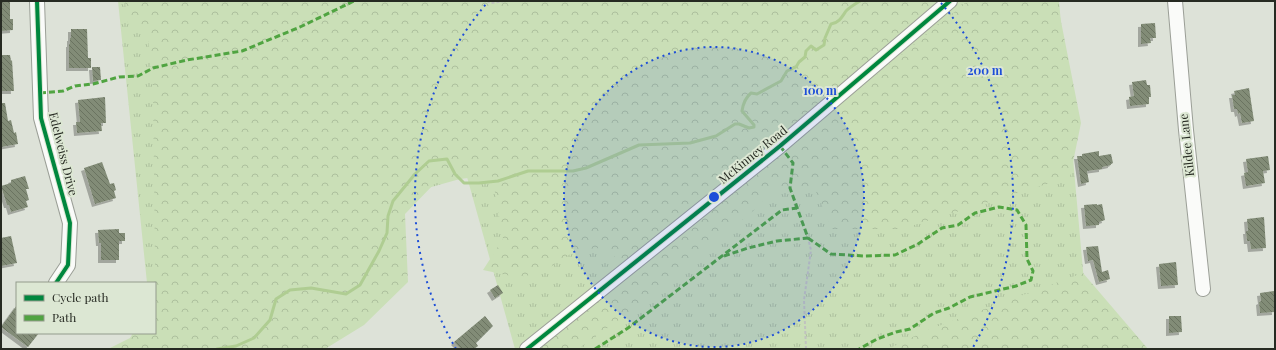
<svg xmlns="http://www.w3.org/2000/svg" width="1276" height="350" viewBox="0 0 1276 350" font-family="'Playfair Display',serif">
<defs>
<pattern id="grass-tufts" width="24" height="20" patternUnits="userSpaceOnUse"><rect width="24" height="20" fill="#cadfb7"/><path d="M3 7l-1-3M5 7V3M7 7l1-3M15 17l-1-3M17 17v-4M19 17l1-3" fill="none" stroke="#adc09d"/></pattern>
<pattern id="forest-crowns" width="20" height="18" patternUnits="userSpaceOnUse"><rect width="20" height="18" fill="#cadfb7"/><path d="M2 6a3 3 0 1 1 6 0M12 15a3 3 0 1 1 6 0" fill="none" stroke="#adc09d"/></pattern>
<pattern id="building-back-hatch" width="6" height="6" patternUnits="userSpaceOnUse"><rect width="6" height="6" fill="#828c77"/><path d="M-1 5l2 2M0 0l6 6M5-1l2 2" fill="none" stroke="#6a7361"/></pattern>
<filter id="shadow"><feDropShadow dx="-3" dy="3" stdDeviation="0" flood-color="#0004"/></filter>
</defs>
<rect width="100%" height="100%" fill="#dde2d8"/>
<!-- grass -->
<polygon fill="url(#grass-tufts)" points="118,1 1059,1 1090,349 515,349 467,177 403,195 155,333 155,283 147,283"/>
<!-- forest -->
<g fill="url(#forest-crowns)">
<polygon points="125,1 950,1 630,267 602,248 588,249 565,256 548,269 520,278 483,270 503,239 492,175 436,182 405,214 408,282 364,325 325,349 108,349 130,338 133,333 155,333 155,283 152,283 155,265 153,85 148,36 128,23"/>
<polygon points="968,1 1057,1 1081,123 1070,177 901,229 832,229 814,187 774,189 753,211 633,310 578,349 534,349 760,170"/>
<polygon points="1083,273 1148,349 888,349 925,331"/>
</g>
<g fill="none" stroke-linecap="round" stroke-linejoin="round">
<!-- stream -->
<path stroke="#afcd92" stroke-width="3" d="M217 349 236 346 254 338 270 320 276 299 290 290 311 288 346 294 360 285 379 251 387 233 388 216 393 201 415 174 429 161 447 159 455 174 464 183H479L498 181 528 171H573L586 168 639 145 690 143 716 136 735 124H739L749 128 754 127V125L742 111C743 104 745 98 751 93L757 94 781 81 787 71 796 67 799 62 805 57 806 51 811 46 816 50 824 45 825 38 831 24C839 23 842 17 846 11 850 7 855 4 860 1"/>
</g>
<!-- building -->
<g fill="url(#building-back-hatch)" filter="url(#shadow)">
<polygon points="1,1 10,1 10,19 13,19 13,30 1,31"/>
<polygon points="1155,23 1156,38 1150,38 1151,43 1141,44 1141,24"/>
<polygon points="71,29 87,29 88,58 91,58 91,68 69,68 69,44 70,44 70,38 71,38"/>
<polygon points="1,55 10,55 11,61 12,60 14,91 1,91"/>
<polygon points="92,67 100,67 101,80 93,81"/>
<polygon points="1146,80 1147,85 1150,85 1151,97 1149,97 1149,104 1130,106 1129,97 1134,96 1132,82"/>
<polygon points="1249,88 1254,121 1242,123 1240,113 1238,114 1237,109 1234,109 1232,95 1235,95 1234,91"/>
<polygon points="105,97 106,123 101,123 102,131 77,133 76,122 80,122 78,100"/>
<polygon points="1,103 5,103 8,121 11,120 14,133 16,132 18,144 1,147"/>
<polygon points="1099,151 1099,156 1111,154 1113,163 1111,164 1111,165 1102,167 1102,169 1087,171 1089,182 1081,184 1077,156 1082,156 1082,154"/>
<polygon points="1268,156 1270,170 1263,171 1265,183 1246,186 1244,173 1248,172 1246,159"/>
<polygon points="102,162 110,184 114,183 116,190 114,191 116,198 95,204 84,168"/>
<polygon points="25,176 29,189 26,189 29,200 26,201 28,207 11,212 9,205 7,205 1,186 11,183 11,180"/>
<polygon points="1097,204 1097,205 1102,204 1105,220 1099,222 1099,225 1086,226 1084,205"/>
<polygon points="1264,217 1266,248 1251,249 1250,241 1247,241 1246,231 1248,231 1247,219"/>
<polygon points="119,229 119,233 125,233 125,241 119,241 119,260 101,260 101,243 99,243 98,230"/>
<polygon points="11,236 17,263 1,266 1,238"/>
<polygon points="1098,246 1102,272 1108,270 1110,279 1099,282 1093,260 1088,261 1086,247"/>
<polygon points="1176,262 1178,285 1161,286 1159,264"/>
<polygon points="498,285 503,293 495,298 490,290"/>
<polygon points="1274,291 1275,312 1260,313 1259,302 1261,301 1260,293"/>
<polygon points="17,305 17,333 39,333 28,347 1,327"/>
<polygon points="485,316 493,326 476,343 478,346 474,349 461,349 454,342"/>
<polygon points="1169,316 1181,316 1182,332 1169,333"/>
</g>
<g fill="none" stroke-linecap="round" stroke-linejoin="round">
<defs>
<g id="minor">
<polyline points="37,1 41,118 70,223 68,265 56,283"/>
<polyline points="1175,1 1186,130 1203,289"/>
<polyline points="527,349 780,146 950,1"/>
</g>
</defs>
<!-- minor casing -->
<use href="#minor" stroke="#9b9f97" stroke-width="16"/>
<!-- path -->
<g stroke="#c0c2bf" stroke-width="2" stroke-dasharray="3 2" stroke-linecap="butt">
<polyline points="487,1 491,3 505,1"/>
<polyline points="806,349 804,300 811,250 808,238"/>
</g>
<!-- minor -->
<use href="#minor" stroke="#fafbf9" stroke-width="14"/>
<!-- quiet -->
<g stroke="#50a441" stroke-width="3" stroke-dasharray="6 3" stroke-linecap="butt">
<polyline points="40,93 63,91 75,86 93,84 119,77 138,76 153,68 187,60 242,51 300,27 354,1"/>
<polyline points="780,146 793,163 790,188 808,238"/>
<polyline points="808,238 831,254 864,256 895,255 918,244 942,228 958,225 975,213 999,207 1017,210 1026,225 1027,259 1033,271 1031,280 1016,286 970,297 949,308 934,313 910,329 896,332 877,339 859,349"/>
<polyline points="724,256 748,248 777,241 808,238"/>
<polyline points="595,349 628,328 782,210 797,208"/>
</g>
<defs>
<g id="cycleway">
<polyline points="37,1 41,118 70,223 68,265 56,283"/>
<polyline points="527,349 780,146 950,1"/>
</g>
</defs>
<!-- cycleway casing -->
<use href="#cycleway" stroke="#dce7d3" stroke-width="6"/>
<!-- cycleway -->
<use href="#cycleway" stroke="#00873e" stroke-width="4"/>
</g>
<!-- distance rings -->
<circle cx="714" cy="197" r="150" fill="#1d4ed8" fill-opacity=".12"/>
<g fill="none" stroke="#1d4ed8" stroke-width="2" stroke-dasharray="2 4">
<circle cx="714" cy="197" r="150"/>
<path d="M456 349A299 299 0 0 1 487 3M941 3A299 299 0 0 1 972 349"/>
</g>
<g text-anchor="middle" stroke-width="4" stroke-linejoin="round" paint-order="stroke">
<!-- street labels -->
<g font-size="12" fill="#262a22" stroke="#dce7d3">
<text transform="translate(1187 145) rotate(-96)" y="4">Kildee Lane</text>
<text transform="translate(63 154) rotate(76)" y="4">Edelweiss Drive</text>
<text transform="translate(753 155) rotate(-39)" y="4">McKinney Road</text>
</g>
</g>
<circle cx="714" cy="197" r="6" fill="#1d4ed8" stroke="#dce7d3" stroke-width="2"/>
<g font-size="12" text-anchor="middle" font-weight="bold" fill="#1d4ed8" stroke="#dce7d3" stroke-width="4" stroke-linejoin="round" paint-order="stroke">
<text x="985" y="75">200 m</text>
<text x="820" y="95">100 m</text>
</g>
<!-- border -->
<rect width="1276" height="350" fill="none" stroke="#262a22" stroke-width="4"/>
<!-- legend -->
<rect x="16" y="282" width="140" height="52" fill="#dce7d3" stroke="#939b8c"/>
<rect x="24" y="295" width="20" height="6" fill="#00873e" stroke="#939b8c"/>
<text x="52" y="302" font-size="12" fill="#262a22">Cycle path</text>
<rect x="24" y="315" width="20" height="6" fill="#50a441" stroke="#939b8c"/>
<text x="52" y="322" font-size="12" fill="#262a22">Path</text>
</svg>
